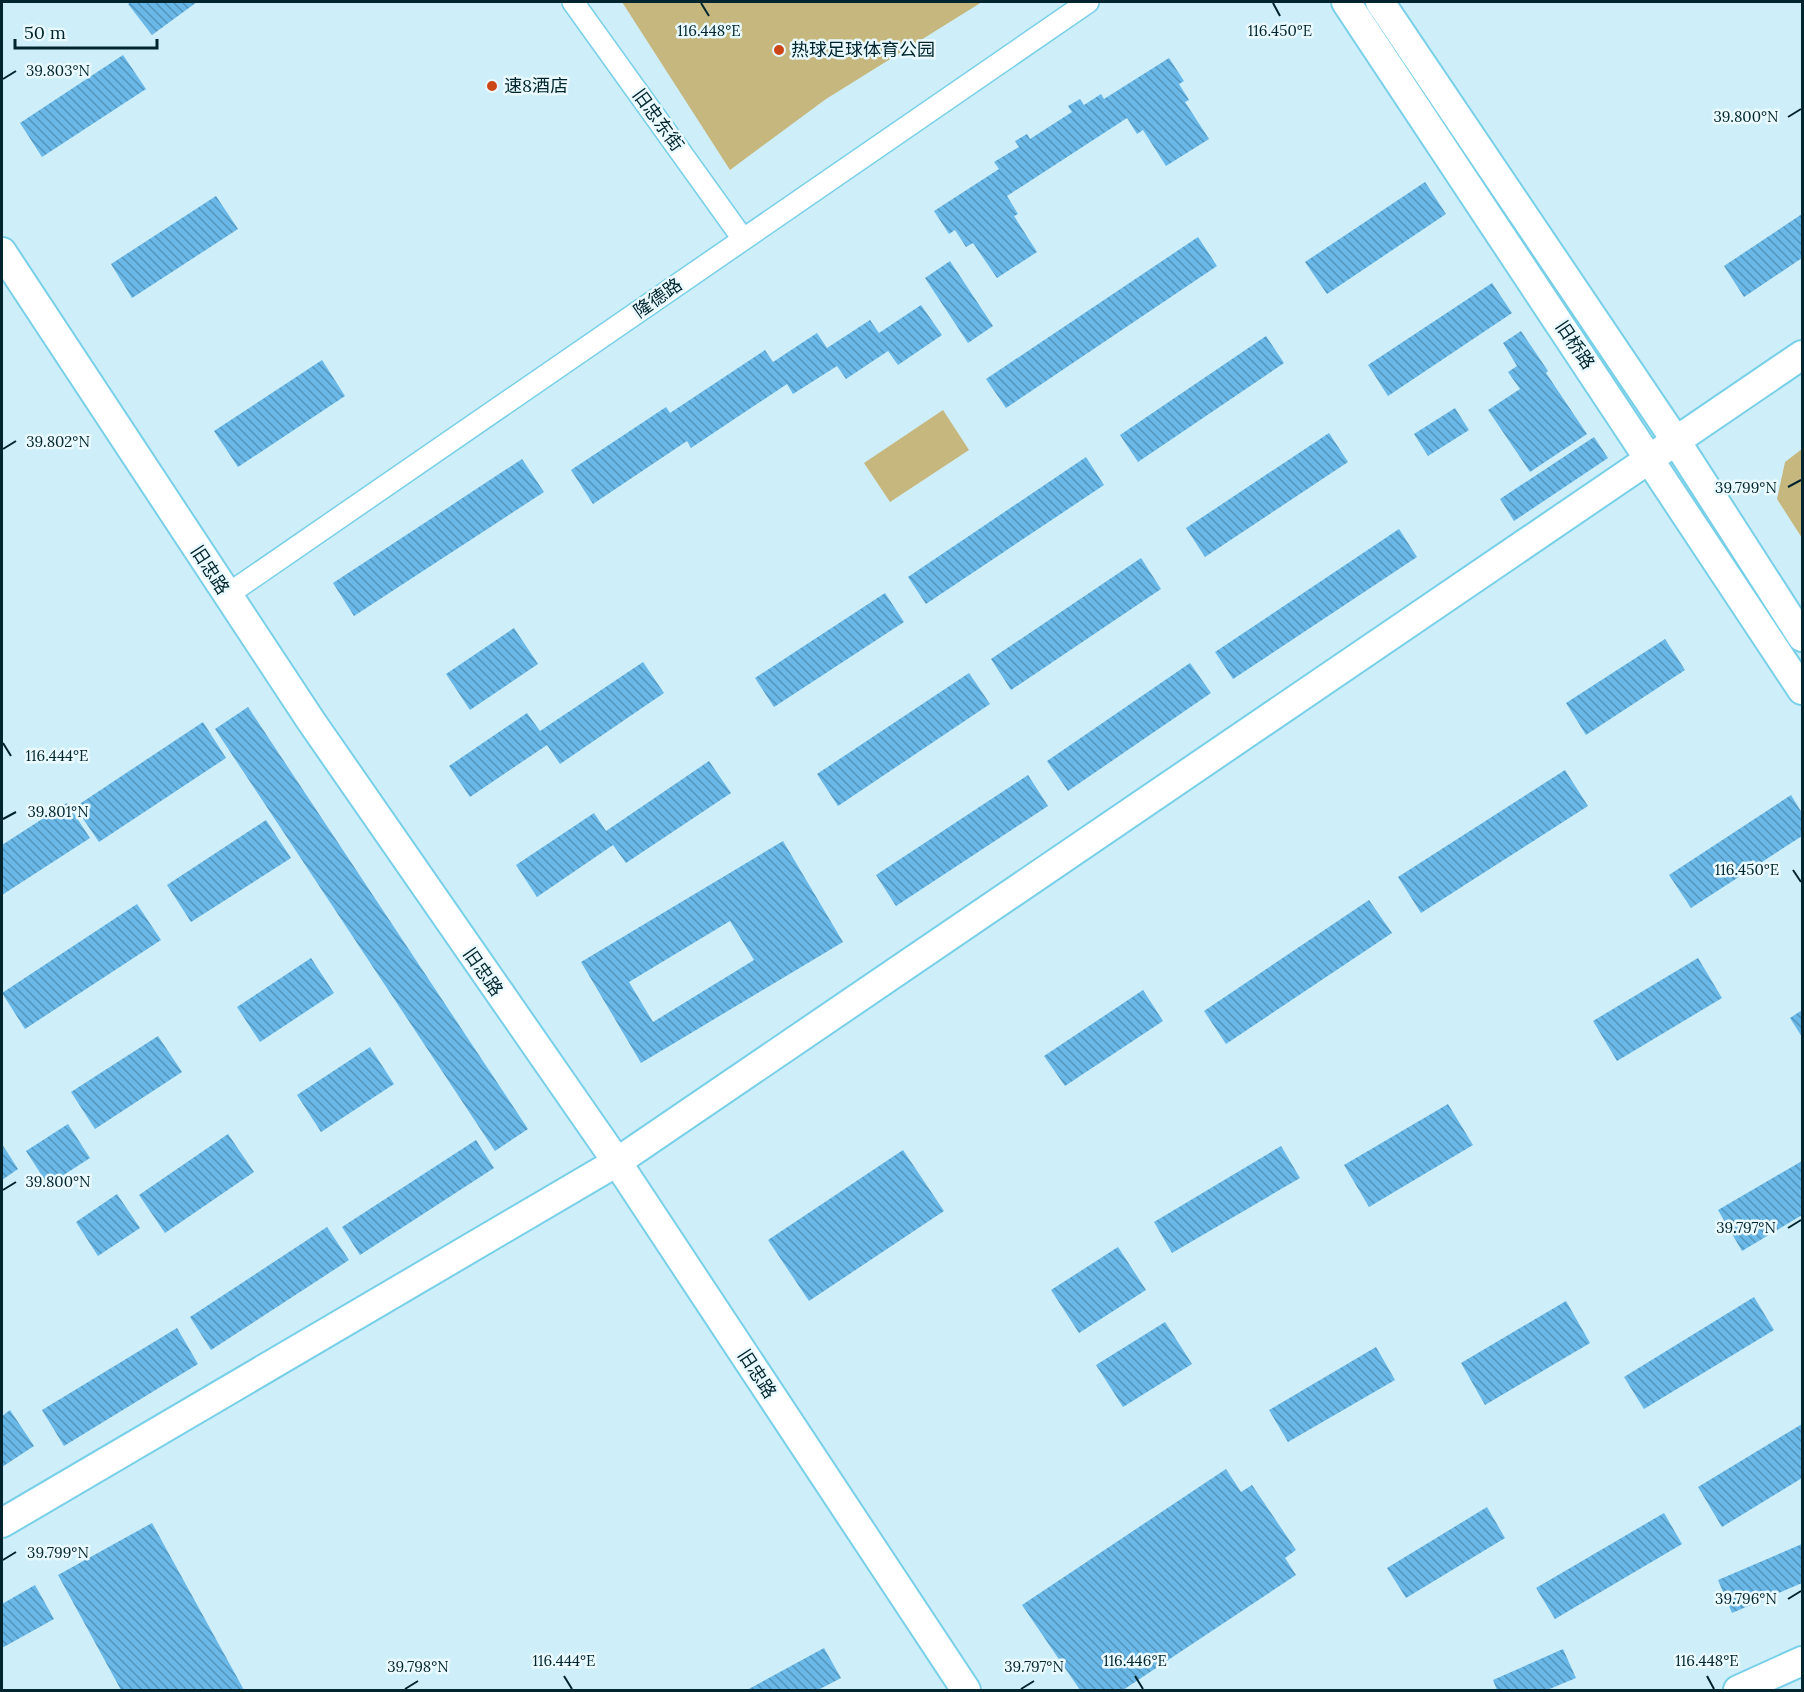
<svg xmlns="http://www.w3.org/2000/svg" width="1804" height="1692" viewBox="0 0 1804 1692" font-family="Lora,'Noto Sans SC',serif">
<defs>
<pattern id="building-back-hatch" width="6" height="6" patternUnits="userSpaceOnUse" patternTransform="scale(1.5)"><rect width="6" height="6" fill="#69b8e8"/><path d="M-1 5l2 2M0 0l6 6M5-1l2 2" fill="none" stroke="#5495bc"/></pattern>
</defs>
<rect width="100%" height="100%" fill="#ceeff9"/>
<!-- park -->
<g fill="#c5b77d">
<polygon points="622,2 982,2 826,99 730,170"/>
<polygon points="943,410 969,450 890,502 864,463"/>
<polygon points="1802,449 1802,538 1777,499 1785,462"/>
</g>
<!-- building -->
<g fill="url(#building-back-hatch)" fill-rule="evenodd">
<polygon points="132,2 197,2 152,35 128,4"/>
<polygon points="123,55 146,89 42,157 20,123"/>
<polygon points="1169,58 1184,81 1179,84 1189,100 1185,102 1209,139 1166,166 1143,130 1137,134 1127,118 1007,196 1018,214 1014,216 1037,252 997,278 973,243 966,247 955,230 949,234 934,211 999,169 994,162 1019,147 1015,141 1027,134 1030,139 1072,112 1068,106 1080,99 1084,105 1101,94 1104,99"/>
<polygon points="1425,182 1446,214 1327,294 1305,262"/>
<polygon points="216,196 238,229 132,298 111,264"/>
<polygon points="1802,214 1802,258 1744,297 1724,266"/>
<polygon points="1198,237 1217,266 1006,408 986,379"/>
<polygon points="950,261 993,326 968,343 925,278"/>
<polygon points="1492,283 1512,313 1388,396 1368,365"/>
<polygon points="921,305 942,335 898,365 888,351 846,379 837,366 793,394 787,384 691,448 687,441 593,504 571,470 666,407 670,413 765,350 773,362 817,333 827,348 870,320 879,333"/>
<polygon points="1521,331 1548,371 1546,373 1587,434 1530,472 1488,410 1520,389 1508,372 1517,366 1503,343"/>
<polygon points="1266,336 1284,363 1138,462 1120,435"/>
<polygon points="322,360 345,396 238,467 214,431"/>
<polygon points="1455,408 1469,430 1428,456 1414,434"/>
<polygon points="1329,433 1348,462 1205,557 1186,528"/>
<polygon points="1594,437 1608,458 1514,521 1500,499"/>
<polygon points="1086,457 1104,485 926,604 908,577"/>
<polygon points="522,459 544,492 354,616 333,583"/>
<polygon points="1399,529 1417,557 1233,679 1215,652"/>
<polygon points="1141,558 1161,589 1011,690 991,659"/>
<polygon points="885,593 904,622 774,707 755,678"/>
<polygon points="514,628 538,664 470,710 446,674"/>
<polygon points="1665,639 1685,670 1586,735 1566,703"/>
<polygon points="643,662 664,693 560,764 547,745 470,797 449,766 527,713 540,731"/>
<polygon points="1190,663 1211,693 1068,791 1047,761"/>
<polygon points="969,673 990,704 838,806 817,774"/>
<polygon points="248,707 528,1129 495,1151 215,729"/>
<polygon points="203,722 226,758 99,842 75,807"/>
<polygon points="709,761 731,793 626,863 613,845 537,897 516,865 594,813 606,831"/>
<polygon points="1565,770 1588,806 1421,913 1398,877"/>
<polygon points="1028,775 1048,806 896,906 876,875"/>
<polygon points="1791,795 1802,813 1802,836 1691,908 1669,875"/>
<polygon points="67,803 90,838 2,895 2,845"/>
<polygon points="266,820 291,858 191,922 167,885"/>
<path d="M783 841 843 942 641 1063 581 962ZM730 921 754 960 653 1022 629 982Z"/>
<polygon points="1369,900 1392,933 1226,1044 1204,1011"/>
<polygon points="137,904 161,940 25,1029 2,993"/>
<polygon points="311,958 334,993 260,1042 237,1007"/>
<polygon points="1698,958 1722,998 1617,1061 1593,1021"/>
<polygon points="1143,990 1163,1021 1065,1086 1044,1056"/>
<polygon points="1802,1010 1802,1037 1790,1018"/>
<polygon points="158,1036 182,1072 95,1129 71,1092"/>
<polygon points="370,1047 394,1084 321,1132 297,1095"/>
<polygon points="1448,1104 1473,1145 1369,1207 1344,1165"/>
<polygon points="68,1124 90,1158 48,1185 26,1151"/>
<polygon points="228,1134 254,1172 165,1233 139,1195"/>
<polygon points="476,1140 494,1168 360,1255 342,1227"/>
<polygon points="2,1144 18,1169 2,1180"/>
<polygon points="1281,1146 1300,1178 1172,1253 1154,1222"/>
<polygon points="903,1150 944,1211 809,1301 768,1240"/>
<polygon points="1802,1161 1802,1215 1742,1251 1718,1210"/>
<polygon points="117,1194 140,1228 98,1256 76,1222"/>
<polygon points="327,1227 349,1260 211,1350 190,1317"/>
<polygon points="1118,1247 1146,1290 1079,1333 1051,1290"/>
<polygon points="1754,1297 1774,1330 1644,1409 1624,1377"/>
<polygon points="1566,1301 1590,1343 1485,1405 1461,1363"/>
<polygon points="1165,1322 1192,1364 1123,1407 1096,1365"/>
<polygon points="177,1328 198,1364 64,1446 42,1410"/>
<polygon points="1376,1347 1395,1380 1288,1442 1269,1410"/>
<polygon points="10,1410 34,1446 2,1467 2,1416"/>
<polygon points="1802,1424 1802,1478 1722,1527 1698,1487"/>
<polygon points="1226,1469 1241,1492 1252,1485 1296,1550 1285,1558 1296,1575 1123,1690 1080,1690 1022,1605"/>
<polygon points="1487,1507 1505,1538 1406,1598 1387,1568"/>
<polygon points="1664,1513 1682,1544 1555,1619 1536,1588"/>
<polygon points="152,1523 244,1690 121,1690 58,1575"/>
<polygon points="1802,1544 1802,1583 1732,1613 1718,1580"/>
<polygon points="35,1585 54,1619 2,1648 2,1604"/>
<polygon points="824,1648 841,1678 818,1690 747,1690"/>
<polygon points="1563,1649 1576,1678 1547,1690 1497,1690 1493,1680"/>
</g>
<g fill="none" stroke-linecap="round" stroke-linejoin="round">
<defs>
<g id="street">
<polyline points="573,2 743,239"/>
<polyline points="227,595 1088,2"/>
</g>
<g id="secondary">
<polyline points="1346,2 1802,690"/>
<polyline points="1380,2 1676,441 1802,637"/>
<polyline points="2,252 311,721 617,1162 966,1690"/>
<polyline points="2,1523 617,1162 1802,355"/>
<polyline points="1738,1690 1802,1661"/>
</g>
</defs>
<!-- street casing -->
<use href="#street" stroke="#78d0e8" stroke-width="24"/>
<!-- secondary casing -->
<use href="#secondary" stroke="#78d0e8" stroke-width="32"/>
<!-- street -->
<use href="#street" stroke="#fff" stroke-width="21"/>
<!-- secondary -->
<use href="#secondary" stroke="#fff" stroke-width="28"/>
</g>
<!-- ticks -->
<path fill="none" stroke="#00252e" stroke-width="2" d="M701 3 709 16M1273 3 1280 16M3 79 16 71M1788 117 1801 109M3 449 16 441M1788 487 1801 480M3 743 11 756M3 819 16 812M1793 870 1801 882M3 1190 16 1182M1788 1228 1801 1220M3 1560 16 1552M1788 1599 1801 1591M564 1676 572 1689M1135 1676 1143 1689M1707 1676 1714 1689M405 1689 418 1681M1021 1689 1034 1681"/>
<!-- markers -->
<g fill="#cd4618" stroke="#e9f9fe" stroke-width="2">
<circle cx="779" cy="50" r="6"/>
<circle cx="492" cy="86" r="6"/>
</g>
<g text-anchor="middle" stroke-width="5" stroke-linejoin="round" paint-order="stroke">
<!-- poi labels -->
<g font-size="18" fill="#00252e" stroke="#e9f9fe" text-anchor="start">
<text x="791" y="56">热球足球体育公园</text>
<text x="504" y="92">速8酒店</text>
</g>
<!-- street labels -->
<g font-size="18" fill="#00252e" stroke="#e9f9fe">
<text transform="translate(658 120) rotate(54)" y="6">旧忠东街</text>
<text transform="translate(658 298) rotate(-35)" y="6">隆德路</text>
<text transform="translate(1575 345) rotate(56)" y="6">旧桥路</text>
<text transform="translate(210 570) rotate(57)" y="6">旧忠路</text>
<text transform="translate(483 972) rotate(55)" y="6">旧忠路</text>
<text transform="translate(757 1374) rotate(57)" y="6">旧忠路</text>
</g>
</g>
<g font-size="15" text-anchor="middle" fill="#00252e" stroke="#e9f9fe" stroke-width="5" stroke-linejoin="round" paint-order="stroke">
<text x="709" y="36">116.448°E</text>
<text x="1280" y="36">116.450°E</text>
<text x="58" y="76">39.803°N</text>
<text x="1746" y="122">39.800°N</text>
<text x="58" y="447">39.802°N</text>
<text x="1746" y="493">39.799°N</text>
<text x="57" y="761">116.444°E</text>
<text x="58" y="817">39.801°N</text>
<text x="1747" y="875">116.450°E</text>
<text x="58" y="1187">39.800°N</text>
<text x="1746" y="1233">39.797°N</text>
<text x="58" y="1558">39.799°N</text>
<text x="1746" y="1604">39.796°N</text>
<text x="564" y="1666">116.444°E</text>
<text x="1135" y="1666">116.446°E</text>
<text x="1707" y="1666">116.448°E</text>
<text x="418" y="1672">39.798°N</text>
<text x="1034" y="1672">39.797°N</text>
</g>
<!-- border -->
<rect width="1804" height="1692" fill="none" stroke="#00252e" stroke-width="6"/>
<!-- scale -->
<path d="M15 39v9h142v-9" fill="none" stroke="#00252e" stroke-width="3"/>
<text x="24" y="39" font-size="18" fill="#00252e" stroke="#e9f9fe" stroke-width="4.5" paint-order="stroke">50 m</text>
</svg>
